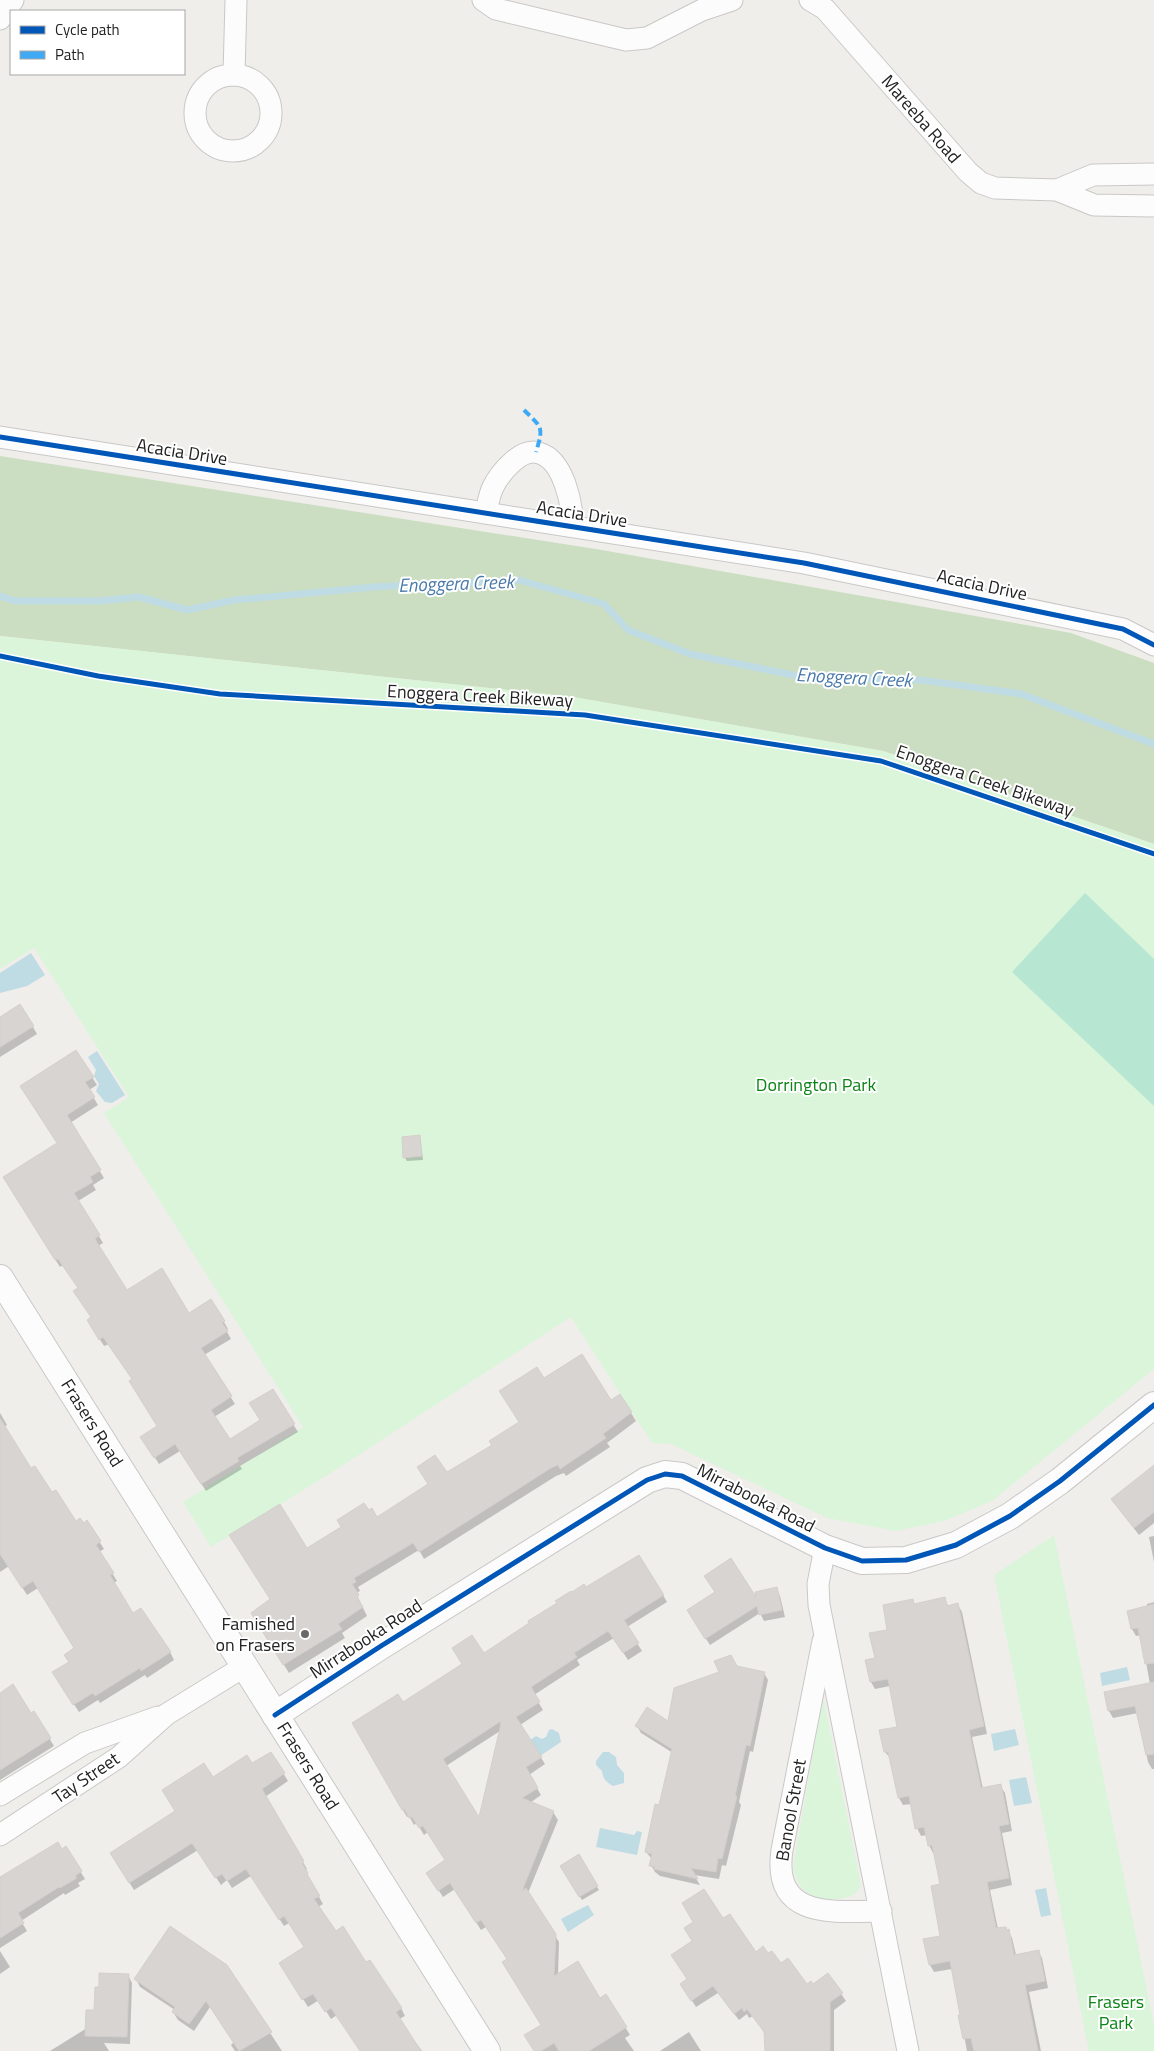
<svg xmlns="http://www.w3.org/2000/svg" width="1154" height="2051" viewBox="0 0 1154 2051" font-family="'Titillium Web',sans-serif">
<rect width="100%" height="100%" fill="#f0eeeb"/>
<!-- forest -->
<polygon fill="#cbdec1" points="0,456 602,550 1071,633 1154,663 1154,844 883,751 573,697 0,636"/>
<!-- park -->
<g fill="#daf5da">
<polygon points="0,636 573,697 883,751 1154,844 1154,1369 992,1501 944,1521 896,1531 827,1518 671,1444 652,1443 571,1317 337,1469 211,1547 183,1502 303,1427 104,1113 129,1097 34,948 0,969"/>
<polygon points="1054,1535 1154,2025 1154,2051 1089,2051 994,1575"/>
<path d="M823 1697 861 1885C856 1904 817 1902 805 1891 798 1885 795 1876 793 1867Z"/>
</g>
<!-- pitch -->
<polygon fill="#b7e6d2" points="1085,893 1154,959 1154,1106 1012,972"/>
<!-- water -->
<g fill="#bfdbe3">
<polygon points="31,953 45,975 27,986 0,993 0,973"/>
<polygon points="97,1051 125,1095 112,1103 105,1102 96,1091 99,1084 94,1076 96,1070 88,1057"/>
<polygon points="1127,1667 1130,1680 1102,1686 1100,1673"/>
<polygon points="552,1729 559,1733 561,1742 540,1756 530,1740 536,1736 542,1739 546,1737 549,1730"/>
<polygon points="1015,1729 1019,1745 994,1751 991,1734"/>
<path d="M603 1752H609L616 1757 617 1765 624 1773V1783L613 1786C606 1782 603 1779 602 1771L596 1765V1761Z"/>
<polygon points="1026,1777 1032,1803 1014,1806 1009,1780"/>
<polygon points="600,1828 634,1835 637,1831 642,1832 637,1855 596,1847"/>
<polygon points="1046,1888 1051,1915 1041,1917 1035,1890"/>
<polygon points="588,1905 594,1915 568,1932 561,1919"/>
</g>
<!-- shadow -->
<g fill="#0003" fill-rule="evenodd">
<polygon points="0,1018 33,1027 37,1034 0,1057"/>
<polygon points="76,1052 97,1085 89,1090 98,1105 70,1123 104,1178 93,1185 96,1190 78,1201 103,1243 98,1246 127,1291 189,1315 211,1300 228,1329 226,1330 231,1339 204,1355 235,1404 214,1417 230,1441 261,1421 272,1391 298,1432 240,1466 242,1469 206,1491 180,1451 159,1464 142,1437 158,1427 134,1380 109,1344 104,1346 88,1320 92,1318 79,1288 63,1265 60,1267 9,1185 59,1144"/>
<polygon points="420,1137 423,1160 407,1161 405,1158"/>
<polygon points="544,1380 610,1402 620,1395 636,1421 607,1443 610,1447 566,1476 564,1473 556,1476 424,1559 419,1550 358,1587 360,1591 356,1593 367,1616 342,1633 345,1638 289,1673 252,1613 271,1600 307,1549 376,1518 493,1445 520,1423"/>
<polygon points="0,1413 7,1425 4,1427 30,1470 75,1523 83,1524 87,1522 104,1549 99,1552 117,1581 113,1583 132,1614 170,1652 174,1660 147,1678 145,1675 100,1703 98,1700 79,1712 58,1680 70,1662 76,1648 38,1588 27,1595 9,1566 0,1572"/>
<polygon points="1154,1474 1154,1523 1139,1535 1112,1500"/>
<polygon points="1154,1536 1154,1562 1149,1537"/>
<path d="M586 1588 663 1595 667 1602 627 1627 642 1651 628 1660 614 1638 577 1660 580 1665 534 1695 543 1710 520 1725 545 1764 529 1775 541 1795 530 1803 553 1812 558 1820 528 1893 559 1942 558 1975 600 2000 606 1996 630 2035 625 2038 634 2051H535L542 2025 508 1960 486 1927 481 1930 455 1889 443 1897 432 1880 447 1861 428 1832 424 1835 417 1823 414 1825 409 1816 407 1817 363 1742 402 1704 483 1655ZM500 1731 480 1820 446 1766Z"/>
<polygon points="776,1589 780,1596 785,1617 764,1621 760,1613 710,1645 692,1617 716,1593 758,1602"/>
<polygon points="944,1599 949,1607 958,1605 962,1612 987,1734 972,1737 983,1789 1000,1786 1005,1793 1012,1831 1002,1833 1012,1885 990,1890 998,1929 1008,1931 1012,1938 1016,1955 1038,1951 1042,1958 1048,1988 1029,1992 1041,2051 967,2051 952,1969 934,1972 930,1965 941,1937 942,1885 935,1853 933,1853 929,1845 927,1835 921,1836 917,1828 912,1804 903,1805 899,1798 891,1759 885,1752 881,1731 898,1728 890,1686 875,1689 871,1682 867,1661 876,1659 889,1631 912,1601 915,1605"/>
<polygon points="1154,1602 1154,1769 1152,1769 1148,1762 1138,1713 1113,1718 1109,1711 1150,1684 1141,1635 1136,1636 1132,1629 1147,1606 1147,1604"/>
<polygon points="736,1668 764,1673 768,1680 753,1752 750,1751 739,1802 741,1805 726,1866 722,1865 719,1879 694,1875 700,1885 660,1876 655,1872 651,1865 652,1859 646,1852 660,1807 673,1753 641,1733 637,1726 669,1723"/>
<polygon points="0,1694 31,1715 34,1713 54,1746 0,1780"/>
<polygon points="271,1754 288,1781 265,1797 307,1869 305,1870 310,1881 323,1904 318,1907 336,1932 366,1964 401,2008 405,2016 399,2019 416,2045 417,2044 422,2051 361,2051 337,2015 331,2019 319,2000 308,2007 281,1963 305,1948 289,1923 284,1926 251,1876 232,1888 227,1880 221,1885 198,1850 134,1890 111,1853 176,1812 212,1779 251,1765"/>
<polygon points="66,1848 85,1879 78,1883 80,1886 65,1895 64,1893 21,1921 27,1931 0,1948 0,1879"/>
<polygon points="578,1856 599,1890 582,1900 561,1867"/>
<polygon points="723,1920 755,1954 780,1965 807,1985 812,1986 828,1975 846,2001 834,2010 834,2051 766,2051 766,2033 753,2016 749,2018 747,2014 739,2020 718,1993 696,2007 686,1991 688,1980"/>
<polygon points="0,1951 10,1967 0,1974"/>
<polygon points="226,1966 282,2051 235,2051 231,2045 234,2042 210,2007 194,2031 178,2020 173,2012 175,2010 140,1987 136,1979"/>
<polygon points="128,1975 132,1983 130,2044 104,2043 109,2051 50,2051 87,2028 96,2012"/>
<polygon points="689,2032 701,2051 660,2051"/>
</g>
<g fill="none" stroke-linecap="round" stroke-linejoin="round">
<!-- stream -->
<polyline stroke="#bfdbe3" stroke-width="7" points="0,596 15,601 99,601 139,597 187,610 234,600 374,587 519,580 604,604 628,630 690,654 807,678 921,680 1021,694 1154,744"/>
</g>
<!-- building -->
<g fill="#d7d4d2" stroke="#d3d0cc" fill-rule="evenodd">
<polygon points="20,1004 34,1026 0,1047 0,1017"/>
<polygon points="76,1050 94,1077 85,1082 95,1097 67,1115 101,1170 90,1177 93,1182 74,1193 100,1235 95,1239 127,1290 162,1268 189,1313 211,1299 225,1321 222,1323 228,1331 201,1348 232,1396 211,1410 230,1439 260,1420 249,1403 273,1389 295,1424 237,1458 239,1461 201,1484 175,1444 154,1458 140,1437 157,1426 129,1381 132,1379 103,1337 99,1340 87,1320 91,1317 73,1291 78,1288 58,1259 55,1260 3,1177 57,1143 20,1086"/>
<polygon points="420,1135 422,1156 403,1158 402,1137"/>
<polygon points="582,1354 611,1400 620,1394 632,1412 603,1434 606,1438 560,1469 558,1465 551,1468 419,1552 413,1543 354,1578 356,1582 352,1584 359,1595 357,1597 363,1607 338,1624 342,1629 283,1665 251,1613 270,1599 229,1535 280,1504 307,1548 341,1527 337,1520 364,1503 369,1510 372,1508 377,1517 428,1484 417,1467 435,1455 447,1472 492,1445 489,1441 519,1422 499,1391 537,1367 544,1378"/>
<polygon points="0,1418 31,1468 35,1466 52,1492 56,1490 76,1521 80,1518 84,1523 87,1520 101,1541 96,1545 114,1573 110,1575 133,1613 141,1608 171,1652 141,1671 140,1668 95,1696 93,1693 73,1705 52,1672 69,1662 64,1655 74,1648 33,1581 22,1588 0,1554"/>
<polygon points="1154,1465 1154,1512 1134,1528 1111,1499"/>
<path d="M639 1555 664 1595 624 1620 639 1643 623 1653 608 1631 574 1653 577 1657 531 1687 540 1702 516 1717 542 1757 526 1767 538 1788 522 1798 554 1811 522 1891 526 1888 556 1934 554 1976 578 1961 600 1998 606 1994 627 2027 589 2051H559L554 2043 541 2051H534L524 2035 541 2025 502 1962 507 1959 481 1920 476 1923 450 1883 438 1891 426 1873 445 1860 423 1826 419 1828 412 1817 409 1818 404 1809 402 1810 352 1723 398 1694 403 1702 462 1664 452 1648 472 1635 484 1653 529 1623 528 1621 557 1603 555 1601 571 1591 572 1592 584 1584 586 1587ZM501 1721 500 1728 479 1817 443 1759Z"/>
<polygon points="731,1558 756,1597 755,1592 777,1587 782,1610 759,1615 757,1606 705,1639 687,1610 715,1592 704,1576"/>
<polygon points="945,1597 947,1606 958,1603 984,1726 969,1730 981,1788 1001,1784 1009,1824 999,1826 1009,1878 987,1882 996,1928 1006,1927 1007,1930 1009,1929 1014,1955 1039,1950 1045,1981 1025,1985 1038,2051 974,2051 971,2038 963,2039 958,2015 960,2015 950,1961 929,1965 923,1939 940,1936 931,1886 940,1884 932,1845 928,1846 924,1827 915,1829 909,1796 898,1798 888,1752 884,1752 879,1730 897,1727 888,1679 870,1682 865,1660 875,1658 869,1633 887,1630 883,1605 913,1599 914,1604"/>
<polygon points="1154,1604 1154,1663 1145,1664 1138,1628 1131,1629 1127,1611"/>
<polygon points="731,1655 737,1666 765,1672 750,1746 746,1745 735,1796 737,1796 722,1859 718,1858 716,1872 691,1868 698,1879 654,1869 655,1867 649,1866 652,1854 645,1852 655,1804 659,1805 672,1749 635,1726 647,1707 668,1721 674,1688 719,1672 714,1661"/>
<polygon points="1154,1682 1154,1754 1146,1755 1135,1706 1108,1711 1104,1692"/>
<polygon points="13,1684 31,1713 34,1711 51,1738 0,1770 0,1693"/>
<polygon points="271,1752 285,1773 262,1789 304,1861 302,1863 308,1873 307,1874 320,1896 314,1899 336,1931 343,1926 366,1962 370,1960 402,2008 396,2012 421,2051 360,2051 331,2008 325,2012 313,1994 302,2000 279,1963 304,1947 284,1916 279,1920 246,1869 227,1881 222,1874 215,1878 192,1843 129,1883 110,1853 175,1811 162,1790 204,1763 213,1777 247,1755 252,1763"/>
<polygon points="58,1842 62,1849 66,1846 82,1871 75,1876 77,1878 60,1888 59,1887 18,1913 24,1923 0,1938 0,1877"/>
<polygon points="579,1854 598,1886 579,1897 560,1866"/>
<polygon points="704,1889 723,1918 730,1914 756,1952 763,1946 768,1953 772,1951 781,1963 788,1958 807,1984 811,1981 813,1984 828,1973 843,1993 830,2002 830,2051 765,2051 764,2032 747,2009 744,2012 742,2008 734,2014 713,1986 691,2001 680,1984 687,1979 671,1955 692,1941 684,1928 693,1922 682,1903"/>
<polygon points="170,1926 227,1965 272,2032 239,2051 206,2001 189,2024 172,2012 175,2007 134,1979"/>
<polygon points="99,1973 129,1974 127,2037 85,2036 86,2010 94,2010 95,1987 99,1987"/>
</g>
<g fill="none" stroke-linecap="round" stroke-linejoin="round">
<defs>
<g id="minor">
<polyline points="483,0 496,9 626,40 647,38 702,10 732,0"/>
<polyline points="810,0 825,9 968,172 981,183 995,188 1057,190 1094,205 1154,206"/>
<polyline points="0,19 13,0"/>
<circle cx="233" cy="113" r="38"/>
<polyline points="234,75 236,0"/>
<polyline points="1057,190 1093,175 1154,174"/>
<polyline points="0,437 804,563 1123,629 1154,645"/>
<path d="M486 513C488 504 489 495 493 487 500 473 521 447 539 453 564 460 572 504 573 526"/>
<polyline points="825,1548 818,1584 819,1605 908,2051"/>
<path d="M823 1641 782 1850C772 1919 832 1912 881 1911"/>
<polyline points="0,1795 85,1743 158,1717"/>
<polyline points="0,1835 119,1757 167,1714 245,1666"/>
</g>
<g id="tertiary">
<polyline points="0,1278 487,2051"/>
<polyline points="275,1715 381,1646 647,1480 665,1474 682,1476 825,1548 862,1561 906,1560 956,1545 1010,1516 1060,1481 1154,1405"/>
</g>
</defs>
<!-- minor casing -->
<use href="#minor" stroke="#c9c8c7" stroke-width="23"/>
<!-- tertiary casing -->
<use href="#tertiary" stroke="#c9c8c7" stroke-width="28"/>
<!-- minor -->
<use href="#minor" stroke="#fdfcfc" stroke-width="21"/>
<!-- tertiary -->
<use href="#tertiary" stroke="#fdfcfc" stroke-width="26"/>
<!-- quiet -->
<path stroke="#3fa9f5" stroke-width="4" stroke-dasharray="8 4" stroke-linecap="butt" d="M524 410C542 428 544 426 536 452"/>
<defs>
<g id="cycleway">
<polyline points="0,437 804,563 1123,629 1154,645"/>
<polyline points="0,656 98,676 220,694 585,715 881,761 1154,854"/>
<polyline points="275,1715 381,1646 647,1480 665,1474 682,1476 825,1548 862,1561 906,1560 956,1545 1010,1516 1060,1481 1154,1405"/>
</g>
</defs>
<!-- cycleway casing -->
<use href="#cycleway" stroke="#fff" stroke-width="8"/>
<!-- cycleway -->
<use href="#cycleway" stroke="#0057b8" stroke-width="5"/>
</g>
<!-- markers -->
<circle fill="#6a6968" stroke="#fff" stroke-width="2" cx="305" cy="1634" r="5"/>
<g text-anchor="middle" stroke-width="4" stroke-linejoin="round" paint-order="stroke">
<!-- street labels -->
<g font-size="18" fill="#222" stroke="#fff">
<text transform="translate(921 119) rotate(49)" y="6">Mareeba Road</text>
<text transform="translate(182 452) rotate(9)" y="6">Acacia Drive</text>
<text transform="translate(582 514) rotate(9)" y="6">Acacia Drive</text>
<text transform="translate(982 585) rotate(12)" y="6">Acacia Drive</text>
<text transform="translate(480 696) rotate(3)" y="6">Enoggera Creek Bikeway</text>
<text transform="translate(985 781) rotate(19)" y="6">Enoggera Creek Bikeway</text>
<text transform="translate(92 1423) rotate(58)" y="6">Frasers Road</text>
<text transform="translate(756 1498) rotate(27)" y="6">Mirrabooka Road</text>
<text transform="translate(366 1639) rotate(-33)" y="6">Mirrabooka Road</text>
<text transform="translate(308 1766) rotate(58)" y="6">Frasers Road</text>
<text transform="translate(86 1778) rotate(-34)" y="6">Tay Street</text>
<text transform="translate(791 1810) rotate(-80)" y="6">Banool Street</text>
</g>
<!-- park labels -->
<g font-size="18" fill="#0c8416" stroke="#fff">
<text x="816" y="1091">Dorrington Park</text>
<text x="1116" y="2008">Frasers<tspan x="1116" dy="21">Park</tspan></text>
</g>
<!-- poi labels -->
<g font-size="18" fill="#222" stroke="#fff" text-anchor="end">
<text x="295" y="1630">Famished<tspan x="295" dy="21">on Frasers</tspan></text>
</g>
<!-- water labels -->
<g font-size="19" font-style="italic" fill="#4a7aab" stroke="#fff">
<text transform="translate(456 583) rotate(-2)" y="7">Enoggera Creek</text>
<text transform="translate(854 677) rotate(3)" y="7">Enoggera Creek</text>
</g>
</g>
<!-- legend -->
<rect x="10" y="10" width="175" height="65" fill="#ffffff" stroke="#a7a7a7"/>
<rect x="20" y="26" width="25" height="8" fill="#0057b8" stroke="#a7a7a7"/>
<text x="55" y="35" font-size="15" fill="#222222">Cycle path</text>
<rect x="20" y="51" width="25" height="8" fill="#3fa9f5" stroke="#a7a7a7"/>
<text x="55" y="60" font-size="15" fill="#222222">Path</text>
</svg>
